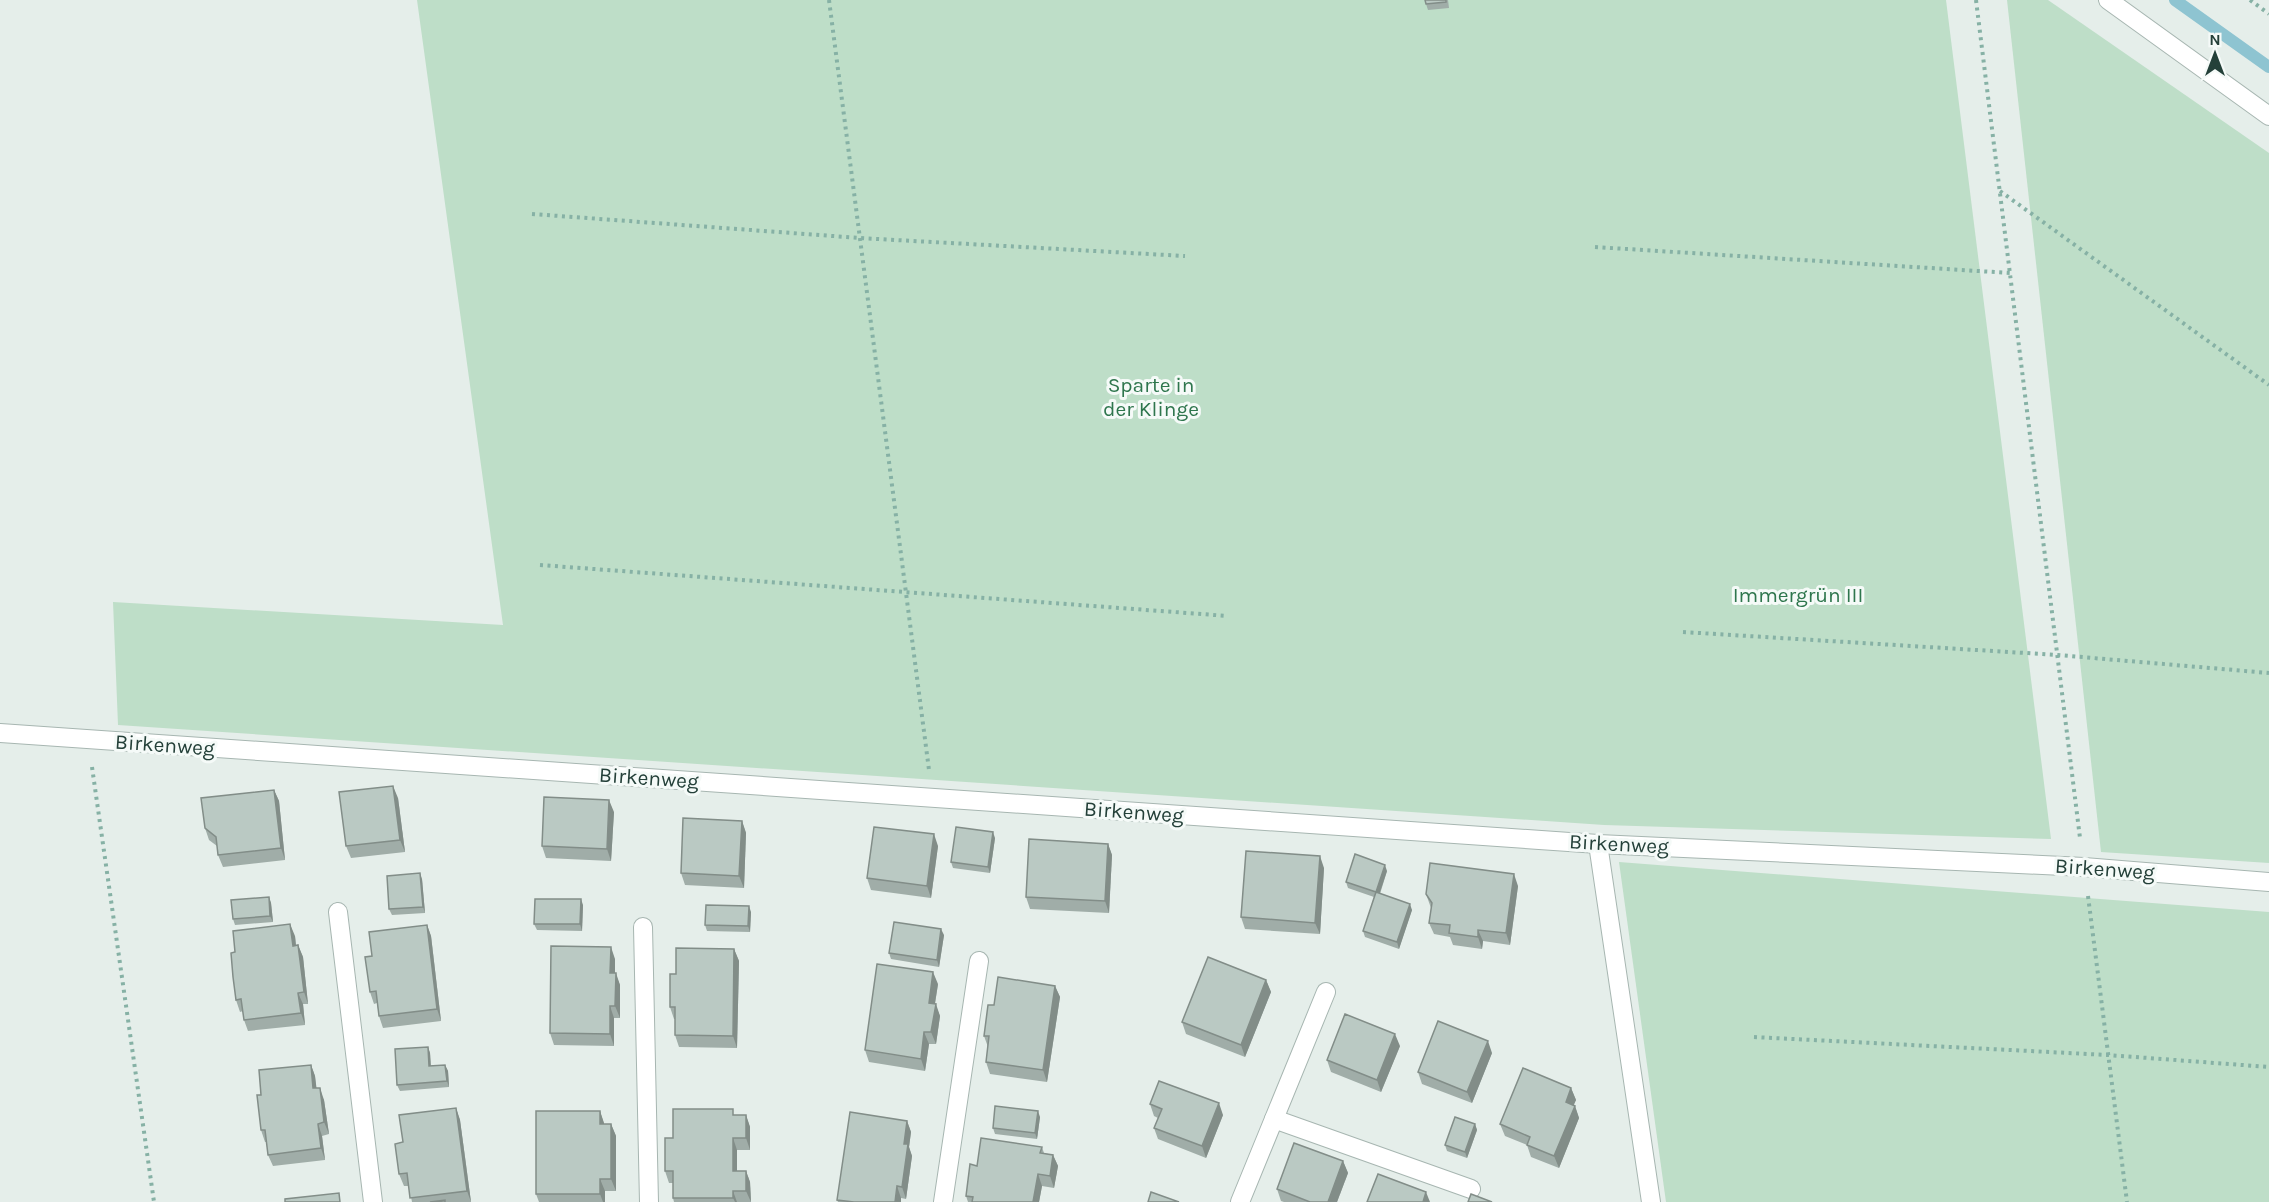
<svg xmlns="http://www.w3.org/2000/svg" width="2269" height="1202" viewBox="0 0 2269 1202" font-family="Karla,sans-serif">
<rect width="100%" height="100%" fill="#e5eeea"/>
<!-- green -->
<g fill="#bedec8">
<polygon points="417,0 1946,0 2051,839 1604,825 118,725 113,602 503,625"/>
<polygon points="2007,0 2048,0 2269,153 2269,863 2101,852"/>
<polygon points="1619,862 2269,912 2269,1202 1666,1202"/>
</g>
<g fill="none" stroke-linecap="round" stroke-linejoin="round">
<!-- stream -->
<polyline stroke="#8ec4d1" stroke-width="12" points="2175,0 2269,67"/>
<defs>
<g id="lane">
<polyline points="1598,844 1651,1202"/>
<polyline points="338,912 373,1202"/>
<polyline points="643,927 649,1202"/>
<polyline points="1274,1119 1471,1189"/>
<polyline points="943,1202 979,961"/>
<polyline points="1240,1202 1326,992"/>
</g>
<g id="street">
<polyline points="2108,0 2269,116"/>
<polyline points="0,733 1598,844 2084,867 2269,882"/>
</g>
</defs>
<!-- lane casing -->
<use href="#lane" stroke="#a7b6b1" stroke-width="20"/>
<!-- street casing -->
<use href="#street" stroke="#a7b6b1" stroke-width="20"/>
<!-- path -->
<g stroke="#86b1a5" stroke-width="4" stroke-dasharray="3 4.5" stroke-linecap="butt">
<polyline points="829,0 929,770"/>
<polyline points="1976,0 2080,838"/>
<polyline points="2250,0 2269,14"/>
<polyline points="2000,191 2269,385"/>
<polyline points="532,214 860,238 1185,256"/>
<polyline points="1595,247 2010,273"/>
<polyline points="540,565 1228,616"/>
<polyline points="1683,632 2058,655 2269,673"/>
<polyline points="92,767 154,1202"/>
<polyline points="2088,896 2127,1202"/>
<polyline points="1754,1037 2108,1055 2269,1067"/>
</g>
<!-- lane -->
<use href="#lane" stroke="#fff" stroke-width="18"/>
<!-- street -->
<use href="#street" stroke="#fff" stroke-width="18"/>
</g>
<!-- wall -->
<g fill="#a0ada8">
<polygon points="1448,0 1449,8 1428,10 1426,4"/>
<polygon points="274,790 279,801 285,860 223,867 218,855 217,846 209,840 205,828"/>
<polygon points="398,798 405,852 351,858 346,846"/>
<polygon points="614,812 611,861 546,858 542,846"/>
<polygon points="742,821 746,833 744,888 685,885 681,873"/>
<polygon points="995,838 990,873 953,868 951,862"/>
<polygon points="1108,844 1112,855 1109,913 1030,909 1026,897"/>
<polygon points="938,846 931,898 871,890 867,878"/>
<polygon points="1324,868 1320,934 1245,929 1241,917"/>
<polygon points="1387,871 1380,894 1412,910 1399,949 1365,937 1363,931 1374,897 1348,888 1346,882"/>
<polygon points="422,879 425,913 392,915 389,909"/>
<polygon points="1518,886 1510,945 1483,941 1482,949 1453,945 1450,937 1434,934 1429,923 1431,908 1426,894"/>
<polygon points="269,897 271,903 273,922 235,925 233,919"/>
<polygon points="583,905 582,931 537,930 534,924"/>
<polygon points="751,912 750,932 707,931 705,925"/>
<polygon points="427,925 431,936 441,1021 383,1028 379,1016 377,1003 374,1004 370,992 372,956"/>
<polygon points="944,935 939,967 891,959 889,953"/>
<polygon points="295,936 296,945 298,945 303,957 308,1004 303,1004 305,1025 248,1031 244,1020 243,1011 240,1012 236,1000 235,952"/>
<polygon points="734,949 739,961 737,1048 679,1047 675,1035 675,1019 674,1019 670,1007 676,974"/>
<polygon points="615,959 615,973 620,985 620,1018 614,1018 614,1046 554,1045 550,1033"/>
<polygon points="1266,980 1271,992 1245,1057 1186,1034 1182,1022"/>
<polygon points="938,984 935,1004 940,1016 936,1044 929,1044 925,1071 869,1062 865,1050"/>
<polygon points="1055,986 1060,997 1047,1082 990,1074 986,1062 988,1047 984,1036 994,1005"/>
<polygon points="1400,1046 1381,1092 1331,1072 1327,1060"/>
<polygon points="428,1047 430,1053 431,1066 445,1065 448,1071 449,1087 400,1091 397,1085"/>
<polygon points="1492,1053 1472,1103 1422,1084 1418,1072"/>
<polygon points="311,1065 315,1076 316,1088 324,1100 329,1134 322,1136 325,1160 273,1166 268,1155 267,1142 265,1142 261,1130 261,1095"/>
<polygon points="1571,1088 1576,1100 1573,1105 1575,1106 1579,1118 1559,1168 1531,1157 1527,1145 1505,1136 1500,1124"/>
<polygon points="1150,1104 1223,1115 1206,1158 1158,1139 1154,1128 1158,1118 1154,1116"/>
<polygon points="456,1108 460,1120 471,1202 412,1202 409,1186 404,1186 399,1174 403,1142"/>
<polygon points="600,1111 604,1124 611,1124 616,1136 616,1191 605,1191 605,1202 539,1202 536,1194"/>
<polygon points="735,1115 746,1115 750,1127 750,1150 737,1150 737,1171 746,1171 750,1182 751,1202 674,1202 673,1198 673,1183 669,1183 665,1171"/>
<polygon points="1040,1117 1037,1139 995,1134 993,1128"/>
<polygon points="907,1121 911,1132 909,1147 912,1156 906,1199 901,1198 901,1202 838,1202 837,1200"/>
<polygon points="1475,1124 1477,1130 1467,1158 1447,1151 1445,1145"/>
<polygon points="1042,1147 1044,1153 1053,1155 1058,1166 1054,1188 1042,1186 1039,1202 968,1202 966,1196 977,1166"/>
<polygon points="1343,1161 1348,1173 1337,1202 1284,1202 1281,1201 1277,1189"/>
</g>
<!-- shaded-wall -->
<g fill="#828d88">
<polygon points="393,786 398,798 405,852 400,840"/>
<polygon points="274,790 279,801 285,860 281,848"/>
<polygon points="609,800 614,812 611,861 607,849"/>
<polygon points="742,821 746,833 744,888 739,876"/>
<polygon points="993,832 995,838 990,873 988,867"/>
<polygon points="934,834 938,846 931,898 927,886"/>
<polygon points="1108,844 1112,855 1109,913 1105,901"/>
<polygon points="1320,856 1324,868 1320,934 1315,923"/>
<polygon points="1385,865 1387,871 1378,898 1376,892"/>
<polygon points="420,873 422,879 425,913 423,907"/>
<polygon points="1514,874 1518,886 1510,945 1506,933"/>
<polygon points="269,897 271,903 273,922 270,916"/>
<polygon points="581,899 583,905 582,931 580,924"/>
<polygon points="1410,904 1412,910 1399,949 1397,942"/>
<polygon points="749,906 751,912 750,932 748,926"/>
<polygon points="290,924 295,936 297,958 293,946"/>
<polygon points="427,925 431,936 441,1021 437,1009"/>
<polygon points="941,929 944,935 939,967 937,960"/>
<polygon points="1478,930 1483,941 1482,949 1478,937"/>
<polygon points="298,945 303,957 308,1004 304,992"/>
<polygon points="611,947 615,959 615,985 610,973"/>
<polygon points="734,949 739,961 737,1048 733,1036"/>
<polygon points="933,972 938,984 933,1015 929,1003"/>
<polygon points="616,973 620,985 620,1018 615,1006"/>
<polygon points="1266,980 1271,992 1245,1057 1241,1045"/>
<polygon points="1055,986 1060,997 1047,1082 1043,1070"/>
<polygon points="298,993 303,1004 305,1025 301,1013"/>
<polygon points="936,1004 940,1016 936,1044 931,1032"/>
<polygon points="610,1006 614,1018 614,1046 610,1034"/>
<polygon points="924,1032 929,1044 925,1071 921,1059"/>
<polygon points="1395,1034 1400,1046 1381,1092 1377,1080"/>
<polygon points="1488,1041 1492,1053 1472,1103 1467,1092"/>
<polygon points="428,1047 430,1053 431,1072 429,1066"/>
<polygon points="311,1065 315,1076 318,1100 313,1088"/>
<polygon points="445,1065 448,1071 449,1087 447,1081"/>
<polygon points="320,1088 324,1100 329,1134 324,1122"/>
<polygon points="1571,1088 1576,1100 1570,1114 1566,1102"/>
<polygon points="1219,1103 1223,1115 1206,1158 1202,1146"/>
<polygon points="1575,1106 1579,1118 1559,1168 1554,1156"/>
<polygon points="456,1108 460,1120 471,1202 467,1191"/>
<polygon points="600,1111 604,1123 604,1136 600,1124"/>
<polygon points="1038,1111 1040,1117 1037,1139 1035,1133"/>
<polygon points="746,1115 750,1127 750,1150 746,1138"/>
<polygon points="907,1121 911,1132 909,1147 912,1156 906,1199 902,1187 904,1144"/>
<polygon points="318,1124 322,1136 325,1160 321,1148"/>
<polygon points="611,1124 616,1136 616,1191 611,1179"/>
<polygon points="1475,1124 1477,1130 1467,1158 1465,1152"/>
<polygon points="733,1138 737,1150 737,1182 733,1171"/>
<polygon points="1053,1155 1058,1166 1054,1188 1050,1176"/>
<polygon points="1343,1161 1348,1173 1337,1202 1328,1202"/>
<polygon points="746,1171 750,1182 751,1202 746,1191"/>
<polygon points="1038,1174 1042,1186 1039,1202 1033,1202"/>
<polygon points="600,1179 605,1191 605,1202 603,1202 600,1194"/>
<polygon points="897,1186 901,1198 901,1202 895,1202"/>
<polygon points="733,1191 737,1202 735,1202 733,1198"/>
<polygon points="1426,1192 1430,1202 1423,1202"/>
</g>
<!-- building -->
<g fill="#bac9c3" stroke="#828d88" stroke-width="1.5">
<polygon points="1425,0 1446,0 1446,2 1426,4"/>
<polygon points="393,786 400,840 346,846 339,792"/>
<polygon points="274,790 281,848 218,855 216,837 205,828 201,798"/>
<polygon points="544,797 609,800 607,849 542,846"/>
<polygon points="683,818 742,821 739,876 681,873"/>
<polygon points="874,827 934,834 927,886 867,878"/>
<polygon points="956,827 993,832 988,867 951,862"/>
<polygon points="1029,839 1108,844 1105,901 1026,897"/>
<polygon points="1246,851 1320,856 1315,923 1241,917"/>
<polygon points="1355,854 1385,865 1376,892 1346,882"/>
<polygon points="1430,863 1514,874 1506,933 1478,930 1478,937 1449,933 1450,925 1429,923 1432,903 1426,894"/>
<polygon points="420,873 423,907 389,909 387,876"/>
<polygon points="1376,892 1410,904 1397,942 1363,931"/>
<polygon points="269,897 270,916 233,919 231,900"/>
<polygon points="535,899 581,899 580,924 534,924"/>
<polygon points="706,905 749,906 748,926 705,925"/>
<polygon points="894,922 941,929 937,960 889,953"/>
<polygon points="290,924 293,946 298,945 304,992 298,993 301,1013 244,1020 241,999 236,1000 233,977 231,953 235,952 233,931"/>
<polygon points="427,925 437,1009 379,1016 376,991 370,992 365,957 372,956 369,932"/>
<polygon points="551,946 611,947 610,973 616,973 615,1006 610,1006 610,1034 550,1033"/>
<polygon points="676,948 734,949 733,1036 675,1035 675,1007 670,1007 670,974 676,974"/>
<polygon points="1208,957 1266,980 1241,1045 1182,1022"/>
<polygon points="877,964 933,972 929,1003 936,1004 931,1032 924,1032 921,1059 865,1050"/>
<polygon points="998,977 1055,986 1043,1070 986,1062 989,1036 984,1036 988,1005 994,1005"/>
<polygon points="1345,1014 1395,1034 1377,1080 1327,1060"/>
<polygon points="1438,1021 1488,1041 1467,1092 1418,1072"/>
<polygon points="428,1047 429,1066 445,1065 447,1081 397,1085 395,1049"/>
<polygon points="311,1065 313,1088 320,1088 324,1122 318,1124 321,1148 268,1155 265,1130 261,1130 257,1095 261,1095 259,1070"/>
<polygon points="1523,1068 1571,1088 1566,1102 1575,1106 1554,1156 1527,1145 1530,1137 1500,1124"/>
<polygon points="1159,1081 1219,1103 1202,1146 1154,1128 1162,1109 1150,1104"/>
<polygon points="995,1106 1038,1111 1035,1133 993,1128"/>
<polygon points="456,1108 467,1191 410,1198 407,1173 399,1174 395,1144 403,1142 399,1115"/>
<polygon points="673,1109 733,1109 733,1115 746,1115 746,1138 733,1138 733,1171 746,1171 746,1191 733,1191 733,1198 673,1198 673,1171 665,1171 665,1138 673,1138"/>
<polygon points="536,1111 600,1111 600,1124 611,1124 611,1179 600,1179 600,1194 536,1194"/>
<polygon points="850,1112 907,1121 904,1144 908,1144 902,1187 897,1186 895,1202 854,1202 837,1200"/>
<polygon points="1455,1117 1475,1124 1465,1152 1445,1145"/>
<polygon points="981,1138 1042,1147 1040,1153 1053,1155 1050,1176 1038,1174 1033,1202 972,1202 973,1197 966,1196 970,1164 977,1166"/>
<polygon points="1294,1143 1343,1161 1328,1202 1310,1202 1277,1189"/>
<polygon points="1378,1174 1426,1192 1423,1202 1367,1202"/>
<polygon points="1151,1192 1179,1202 1148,1202"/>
<polygon points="339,1193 340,1202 285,1202 285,1199"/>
<polygon points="1471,1194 1492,1202 1468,1202"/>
<polygon points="445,1200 445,1202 430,1202"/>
</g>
<g text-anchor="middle" stroke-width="6" stroke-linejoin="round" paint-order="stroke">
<!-- park labels -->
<g font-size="21" fill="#2e764d" stroke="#f5faf8">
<text x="1151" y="392">Sparte in<tspan x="1151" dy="24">der Klinge</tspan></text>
<text x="1798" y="602">Immergrün III</text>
</g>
<!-- street labels -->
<g font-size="21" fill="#244039" stroke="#f5faf8">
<text transform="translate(165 745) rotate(4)" y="7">Birkenweg</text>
<text transform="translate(649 778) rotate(4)" y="7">Birkenweg</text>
<text transform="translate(1134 812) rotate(4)" y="7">Birkenweg</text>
<text transform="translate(1619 844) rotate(3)" y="7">Birkenweg</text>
<text transform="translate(2105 869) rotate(4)" y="7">Birkenweg</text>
</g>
</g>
<!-- north arrow -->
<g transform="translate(2215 54)" stroke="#f5faf8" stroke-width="4.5" paint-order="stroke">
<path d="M0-4.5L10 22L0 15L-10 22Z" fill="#244039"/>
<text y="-9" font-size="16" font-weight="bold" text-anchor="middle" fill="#244039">N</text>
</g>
</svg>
